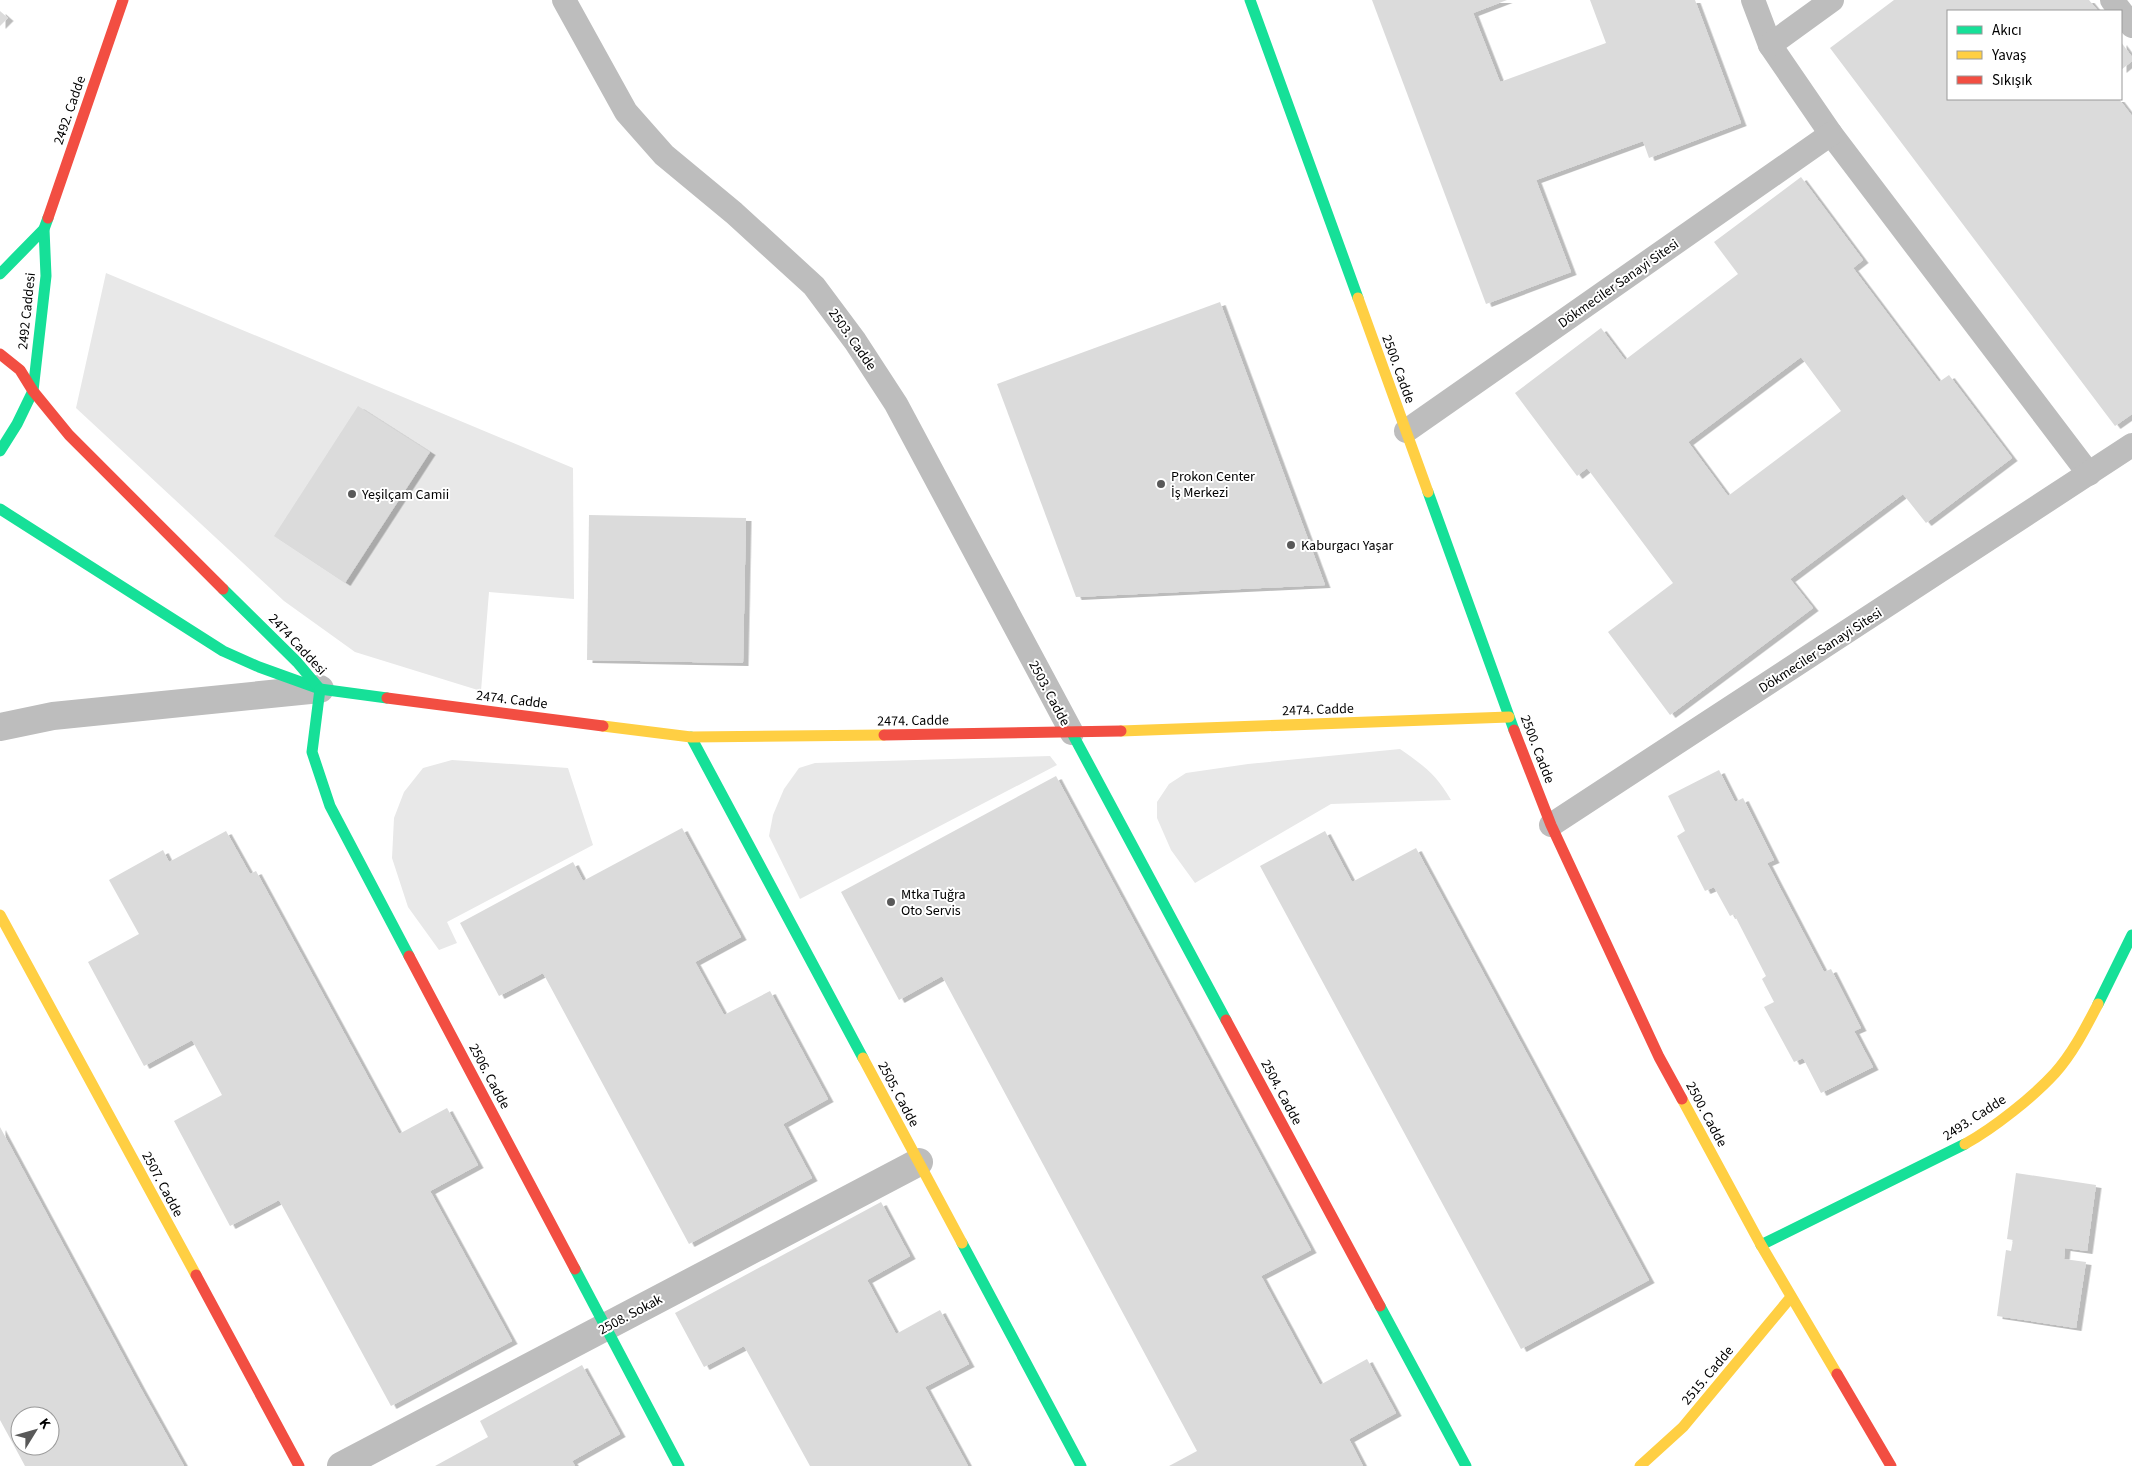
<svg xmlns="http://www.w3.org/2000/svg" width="2132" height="1466" viewBox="0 0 2132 1466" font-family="'Source Sans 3',sans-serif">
<defs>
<filter id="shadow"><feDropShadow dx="5.5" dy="3" stdDeviation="0" flood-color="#0004"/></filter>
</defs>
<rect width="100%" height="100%" fill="#fff"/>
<!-- green -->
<g fill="#e8e8e8">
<polygon points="106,273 573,468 574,599 489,592 481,691 355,652 284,601 76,408"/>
<path d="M1400 749C1424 766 1436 774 1451 800L1331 804 1195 883 1171 850 1157 818V802L1169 784 1186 773 1248 764Z"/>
<polygon points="1050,756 1057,765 800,899 769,836 773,815 784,789 799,768 815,763"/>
<polygon points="452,760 568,768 593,845 447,922 457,943 439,950 408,907 392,858 394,818 404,792 423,768"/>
</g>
<!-- building -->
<g fill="#dbdbdb" fill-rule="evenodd" filter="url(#shadow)">
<polygon points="1372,0 1507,0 1473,13 1500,82 1606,43 1590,0 1695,0 1741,123 1649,158 1643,141 1536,180 1571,272 1486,304"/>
<polygon points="1894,0 2089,0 2098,11 1948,11 1948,99 2119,99 2132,116 2132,414 2115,426 1830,48"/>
<polygon points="0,11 8,18 0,26"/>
<polygon points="2121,42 2132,57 2132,61 2121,70"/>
<path d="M1801 177 1863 260 1853 268 1939 382 1949 375 2012 458 1926 523 1903 494 1790 579 1813 608 1670 715 1608 632 1673 583 1587 468 1577 476 1515 393 1601 328 1625 360 1738 274 1714 242ZM1801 357 1841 411 1728 496 1688 442Z"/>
<polygon points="1220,302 1325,585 1076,597 997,384"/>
<polygon points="358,406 430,452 345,583 274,536"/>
<polygon points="589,515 746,518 743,663 587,660"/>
<polygon points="1719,770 1735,802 1743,798 1774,860 1767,863 1824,972 1831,969 1861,1028 1854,1031 1873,1067 1821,1093 1803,1058 1794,1062 1764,1007 1774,1002 1762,979 1766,976 1734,914 1730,916 1714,887 1705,891 1677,836 1685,831 1668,796"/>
<polygon points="1056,776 1311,1250 1261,1276 1320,1385 1367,1359 1396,1413 1349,1439 1363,1466 1169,1466 1197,1451 942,976 899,1000 841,892"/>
<polygon points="682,828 741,937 695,962 724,1015 770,991 828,1099 783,1124 812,1178 689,1244 543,973 499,996 460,923 573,862 583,881"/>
<polygon points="226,831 250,874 256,871 399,1134 447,1108 478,1165 430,1191 512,1341 391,1406 279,1200 230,1226 174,1121 222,1095 192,1040 144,1066 88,962 139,934 109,880 163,850 169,862"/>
<polygon points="1325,831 1352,882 1416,848 1649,1280 1521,1349 1260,866"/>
<path d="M0 1127 140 1387 184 1466H25L18 1453 0 1420ZM20 1416H50V1446H20Z"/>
<polygon points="2016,1173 2096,1185 2087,1251 2065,1248 2064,1259 2086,1262 2076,1328 1997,1316 2006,1250 2011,1251 2013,1240 2007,1239"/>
<polygon points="881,1202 910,1256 867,1280 896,1334 940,1310 969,1364 925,1387 968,1466 810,1466 744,1346 704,1367 675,1313"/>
<polygon points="582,1365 620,1434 572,1461 575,1466 435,1466 488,1437 480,1421"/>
</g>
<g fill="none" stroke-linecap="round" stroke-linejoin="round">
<!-- lane -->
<g stroke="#bdbdbd" stroke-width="24">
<polyline points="564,0 626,112 664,155 734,213 814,286 855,341 896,404 1072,733"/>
<polyline points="1753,0 1770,45 1831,134 2089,474"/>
<polyline points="2112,0 2132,26"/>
<polyline points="1770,45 1832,0"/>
<polyline points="1406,431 1831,134"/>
<polyline points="1551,825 2132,445"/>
</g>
<!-- street -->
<g stroke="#bdbdbd" stroke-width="28">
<polyline points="0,727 53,716 320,689"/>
<polyline points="341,1466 919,1162"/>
</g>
<!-- fast -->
<g stroke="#16e098" stroke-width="11">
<polyline points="1250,0 1358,298"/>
<polyline points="0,274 44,229"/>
<polyline points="0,451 17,424 33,391 46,276 44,229 48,218"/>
<polyline points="1428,492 1514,730"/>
<polyline points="0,509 223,651 259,667 320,689 387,698"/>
<polyline points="223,589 297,662 319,688"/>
<polyline points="320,689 312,752 330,806 409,956"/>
<polyline points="1072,733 1226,1020"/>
<polyline points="691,737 863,1058"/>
<polyline points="2098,1004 2132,935"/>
<polyline points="962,1243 1081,1466"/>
<polyline points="1761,1245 1965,1144"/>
<polyline points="575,1269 679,1466"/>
<polyline points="1380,1306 1466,1466"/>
</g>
<!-- slow -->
<g stroke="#ffcf43" stroke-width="11">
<polyline points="1358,298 1428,492"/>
<polyline points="603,726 691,737 884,735"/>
<polyline points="1121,731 1509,717"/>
<polyline points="0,915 196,1275"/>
<polyline points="863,1058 962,1243"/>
<polyline points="1682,1099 1761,1245 1837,1374"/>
<path d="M1965 1144C1994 1128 2033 1097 2055 1073 2073 1053 2086 1027 2098 1004"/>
<polyline points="1640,1466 1683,1427 1791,1297"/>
</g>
<!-- jam -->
<g stroke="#f24e42" stroke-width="11">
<polyline points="48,218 123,0"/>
<polyline points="0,354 20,370 33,391 69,435 223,589"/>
<polyline points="387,698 603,726"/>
<polyline points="1514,730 1551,825 1659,1057 1682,1099"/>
<polyline points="884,735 1121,731"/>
<polyline points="409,956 575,1269"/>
<polyline points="1226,1020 1380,1306"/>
<polyline points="196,1275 299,1466"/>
<polyline points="1837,1374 1891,1466"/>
</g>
</g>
<!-- markers -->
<g fill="#595959" stroke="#fff" stroke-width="2">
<circle cx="1161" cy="484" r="5"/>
<circle cx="352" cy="494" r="5"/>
<circle cx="1291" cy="545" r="5"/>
<circle cx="891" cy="902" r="5"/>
</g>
<g text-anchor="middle" stroke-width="4" stroke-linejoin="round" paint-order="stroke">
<!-- street labels -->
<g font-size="14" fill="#000" stroke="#fff">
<text transform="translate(69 110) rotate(-71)" y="5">2492. Cadde</text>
<text transform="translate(1618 283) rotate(-35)" y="5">Dökmeciler Sanayi Sitesi</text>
<text transform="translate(26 311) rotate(-84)" y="5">2492 Caddesi</text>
<text transform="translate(853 339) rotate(55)" y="5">2503. Cadde</text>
<text transform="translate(1399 369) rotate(70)" y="5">2500. Cadde</text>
<text transform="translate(298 644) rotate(47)" y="5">2474 Caddesi</text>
<text transform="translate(1820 650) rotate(-33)" y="5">Dökmeciler Sanayi Sitesi</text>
<text transform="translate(1050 693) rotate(62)" y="5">2503. Cadde</text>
<text transform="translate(512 699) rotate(7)" y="5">2474. Cadde</text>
<text transform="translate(1318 709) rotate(-2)" y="5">2474. Cadde</text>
<text transform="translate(913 720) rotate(-1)" y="5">2474. Cadde</text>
<text transform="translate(1538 749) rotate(69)" y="5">2500. Cadde</text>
<text transform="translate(490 1076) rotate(62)" y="5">2506. Cadde</text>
<text transform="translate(1282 1092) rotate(62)" y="5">2504. Cadde</text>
<text transform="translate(899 1094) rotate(62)" y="5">2505. Cadde</text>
<text transform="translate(1707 1114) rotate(62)" y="5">2500. Cadde</text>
<text transform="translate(1974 1117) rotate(-33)" y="5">2493. Cadde</text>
<text transform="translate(163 1184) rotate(62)" y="5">2507. Cadde</text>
<text transform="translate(630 1314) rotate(-28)" y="5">2508. Sokak</text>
<text transform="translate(1707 1375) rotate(-50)" y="5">2515. Cadde</text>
</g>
<!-- poi labels -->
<g font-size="14" fill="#000" stroke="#fff" text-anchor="start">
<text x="1171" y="481">Prokon Center<tspan x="1171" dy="16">İş Merkezi</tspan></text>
<text x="362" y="499">Yeşilçam Camii</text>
<text x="1301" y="550">Kaburgacı Yaşar</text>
<text x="901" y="899">Mtka Tuğra<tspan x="901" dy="16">Oto Servis</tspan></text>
</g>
</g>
<!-- legend -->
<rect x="1947" y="10" width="175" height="90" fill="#ffffff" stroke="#999999"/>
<rect x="1957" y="26" width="25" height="8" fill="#16e098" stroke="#999999"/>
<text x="1992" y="35" font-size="15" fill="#000000">Akıcı</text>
<rect x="1957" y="51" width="25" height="8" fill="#ffcf43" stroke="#999999"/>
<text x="1992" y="60" font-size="15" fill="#000000">Yavaş</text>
<rect x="1957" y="76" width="25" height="8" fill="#f24e42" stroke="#999999"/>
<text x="1992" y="85" font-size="15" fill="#000000">Sıkışık</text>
<!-- north arrow -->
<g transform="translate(35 1431) rotate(53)"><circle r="24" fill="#ffffff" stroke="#999999"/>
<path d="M0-4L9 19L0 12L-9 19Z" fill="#595959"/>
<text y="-8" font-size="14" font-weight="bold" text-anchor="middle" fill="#000000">K</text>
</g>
</svg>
